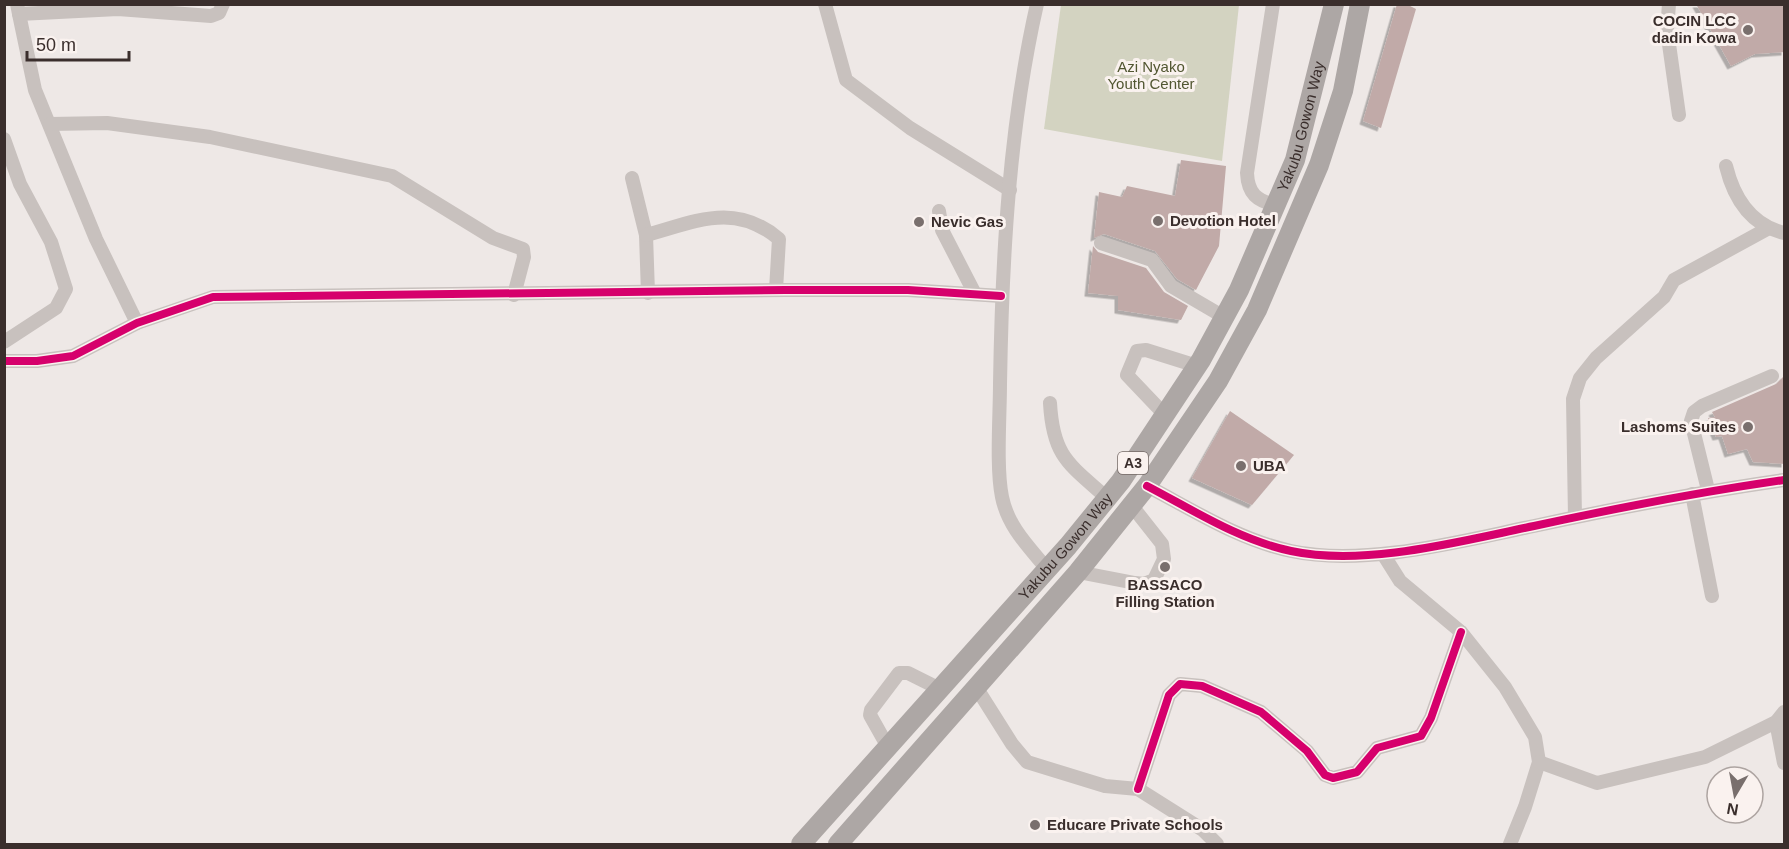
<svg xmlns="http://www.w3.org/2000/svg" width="1789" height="849" viewBox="0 0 1789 849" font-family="Arial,sans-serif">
<defs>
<filter id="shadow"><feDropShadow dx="-3.5" dy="3.5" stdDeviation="0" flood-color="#0004"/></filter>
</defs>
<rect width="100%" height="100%" fill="#eee8e6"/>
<!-- green -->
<polygon fill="#d3d3c1" points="1061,5 1239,5 1222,161 1044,129"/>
<!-- building -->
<g fill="#c1aaa8" filter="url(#shadow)">
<polygon points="1397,4 1406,4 1416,9 1381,128 1363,121"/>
<polygon points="1696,4 1781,4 1785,9 1785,52 1755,54 1731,66"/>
<polygon points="1181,160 1226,166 1219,246 1196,290 1177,279 1155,251 1104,234 1094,238 1099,192 1122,197 1127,186 1175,196"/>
<polygon points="1093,246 1098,252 1146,268 1164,292 1188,306 1181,320 1118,310 1118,296 1088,293"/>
<polygon points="1785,375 1785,464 1753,462 1747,449 1728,454 1722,436 1716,437 1708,418 1715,417 1712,412 1776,384"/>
<polygon points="1230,411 1294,455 1252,505 1192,478"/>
</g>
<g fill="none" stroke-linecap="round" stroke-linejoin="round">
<!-- minor -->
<g stroke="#c8c1be" stroke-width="14">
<polyline points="17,4 19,14 118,9 211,16 219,13 223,4"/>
<polyline points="825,4 846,80 910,128 1010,190"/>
<path d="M1037 4C1009 127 1002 258 1000 384 1000 415 996 468 1002 497 1008 527 1029 547 1047 569"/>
<path d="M1273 4 1247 173C1248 194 1257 201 1276 205"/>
<polyline points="1669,4 1667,30 1679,115"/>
<polyline points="19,14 35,90 96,239 137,323"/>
<polyline points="50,124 107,123 210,137 392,176 493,238 523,249 524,257 514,295"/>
<polyline points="4,139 20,184 51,242 66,289 56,308 4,342"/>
<path d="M1726 166C1734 199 1751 225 1784 233"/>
<polyline points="632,178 646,235 648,293"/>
<polyline points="939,211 942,230 975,294"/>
<path d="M646 235C695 222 734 201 779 239L776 290"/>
<polyline points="1101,243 1152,260 1171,286 1224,317"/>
<polyline points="4,361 37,361 73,356 137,323 213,297 785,290 908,290 1001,296"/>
<path d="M1050 403C1053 457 1069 464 1107 498"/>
<polyline points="1166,416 1127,375 1137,351 1146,350 1197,366"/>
<path d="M1147 486C1193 510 1239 540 1291 551 1365 567 1461 541 1534 526 1617 508 1700 492 1784 480"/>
<polyline points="1708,490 1691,421 1694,412 1702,406 1772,376"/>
<polyline points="1692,494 1712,596"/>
<polyline points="1575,517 1573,399 1580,378 1596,358 1664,297 1674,280 1767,229"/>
<polyline points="1383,554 1400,581 1461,632 1505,687 1535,737 1539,762 1525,807 1510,844"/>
<polyline points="1078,572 1135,583 1144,584 1154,580 1164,559 1162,544 1132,506"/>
<polyline points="976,687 1012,744 1027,762 1105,786 1138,789 1203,830 1217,844"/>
<polyline points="1776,722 1784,763"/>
<polyline points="888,747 870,715 871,710 899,673 908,673 940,689"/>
<polyline points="1539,762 1597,783 1705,757 1776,722 1784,712"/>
<polyline points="1138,789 1169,695 1180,684 1202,686 1261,712 1307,751 1325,775 1333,778 1357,772 1377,748 1421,736 1431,718 1461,632"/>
</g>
<!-- highway -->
<g stroke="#ada7a5" stroke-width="20">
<path id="s1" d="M801 844 1068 546 1121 481 1201 360 1239 290 1295 160 1334 4"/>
<polyline points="838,844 1078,572 1147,486 1218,381 1257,310 1319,165 1343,91 1360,4"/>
</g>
<defs>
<g id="cycleway">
<polyline points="4,361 37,361 73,356 137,323 213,297 785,290 908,290 1001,296"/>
<path d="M1147 486C1193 510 1239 540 1291 551 1365 567 1461 541 1534 526 1617 508 1700 492 1784 480"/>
<polyline points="1138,789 1169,695 1180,684 1202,686 1261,712 1307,751 1325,775 1333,778 1357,772 1377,748 1421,736 1431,718 1461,632"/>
</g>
</defs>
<!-- cycleway casing -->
<use href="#cycleway" stroke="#faf2ef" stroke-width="11"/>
<!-- cycleway -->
<use href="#cycleway" stroke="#d6006c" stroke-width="8"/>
</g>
<!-- markers -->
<g fill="#796f6d" stroke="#faf2ef" stroke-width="2">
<circle cx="1748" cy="30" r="6"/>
<circle cx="1158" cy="221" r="6"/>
<circle cx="919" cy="222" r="6"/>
<circle cx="1748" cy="427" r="6"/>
<circle cx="1241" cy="466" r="6"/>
<circle cx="1165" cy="567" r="6"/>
<circle cx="1035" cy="825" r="6"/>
</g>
<g text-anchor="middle" stroke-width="6" stroke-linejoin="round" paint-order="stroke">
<!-- shield labels -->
<rect fill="#faf2ef" stroke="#746966" stroke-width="1.5" x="1118" y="452" width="30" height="22" rx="4.5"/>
<g font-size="14" font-weight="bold" fill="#3a2e2c">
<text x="1133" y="468">A3</text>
</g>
<!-- poi labels -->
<g font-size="15" font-weight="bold" fill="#3a2e2c" stroke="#faf2ef" text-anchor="start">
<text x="1736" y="26" text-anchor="end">COCIN LCC<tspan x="1736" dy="17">dadin Kowa</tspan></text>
<text x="1170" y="226">Devotion Hotel</text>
<text x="931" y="227">Nevic Gas</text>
<text x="1736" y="432" text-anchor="end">Lashoms Suites</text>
<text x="1253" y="471">UBA</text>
<text x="1165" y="590" text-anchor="middle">BASSACO<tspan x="1165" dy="17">Filling Station</tspan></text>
<text x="1047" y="830">Educare Private Schools</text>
</g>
<!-- park labels -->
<g font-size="15" fill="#515631" stroke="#faf2ef">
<text x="1151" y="72">Azi Nyako<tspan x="1151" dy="17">Youth Center</tspan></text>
</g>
<!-- street labels -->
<g font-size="15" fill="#3a2e2c" stroke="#faf2ef">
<text dy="5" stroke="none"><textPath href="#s1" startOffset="884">Yakubu Gowon Way</textPath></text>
<text dy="5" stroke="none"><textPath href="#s1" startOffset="398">Yakubu Gowon Way</textPath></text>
</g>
</g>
<!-- border -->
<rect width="1789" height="849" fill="none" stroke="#3a2e2c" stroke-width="12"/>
<!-- north arrow -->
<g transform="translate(1735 795) rotate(190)"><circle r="28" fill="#faf2ef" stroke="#ada4a1" stroke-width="1.5"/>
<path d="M0-4.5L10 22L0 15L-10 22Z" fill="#796f6d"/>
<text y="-9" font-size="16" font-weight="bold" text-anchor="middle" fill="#3a2e2c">N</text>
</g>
<!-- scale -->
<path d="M27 51v9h102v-9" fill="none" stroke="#3a2e2c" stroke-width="3"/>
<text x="36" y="51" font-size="18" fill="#3a2e2c" stroke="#faf2ef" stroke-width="4.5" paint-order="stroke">50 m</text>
</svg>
